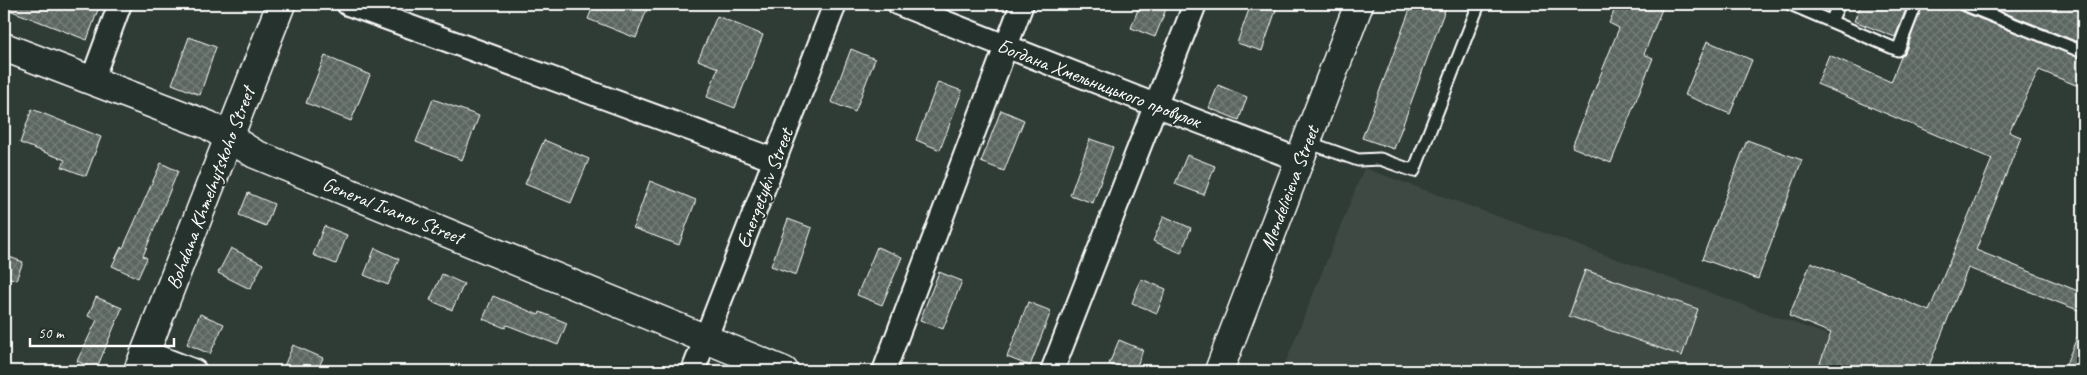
<svg xmlns="http://www.w3.org/2000/svg" width="2087" height="375" viewBox="0 0 2087 375" font-family="Caveat,sans-serif">
<defs>
<pattern id="building-cross-hatch" width="8" height="8" patternUnits="userSpaceOnUse" patternTransform="scale(1.25)"><rect width="8" height="8" fill="#5b6661"/><path d="M0 0l8 8M0 8l8-8" fill="none" stroke="#747d79"/></pattern>
</defs>
<rect width="100%" height="100%" fill="#2f3b35"/>
<filter id="ink" filterUnits="userSpaceOnUse"><feTurbulence type="fractalNoise" baseFrequency=".02" numOctaves="2"/><feDisplacementMap in="SourceGraphic" scale="10" xChannelSelector="R" yChannelSelector="G"/><feConvolveMatrix kernelMatrix="1 2 1 2 8 2 1 2 1" color-interpolation-filters="sRGB"/></filter>
<g filter="url(#ink)">
<!-- built -->
<polygon fill="#3c4842" points="1364,168 1828,335 1827,339 1906,371 1282,371"/>
<!-- building -->
<g fill="url(#building-cross-hatch)" stroke="#fff">
<polygon points="4,4 100,4 87,40 4,8"/>
<polygon points="594,4 649,4 636,38 588,19"/>
<polygon points="1140,4 1168,4 1155,37 1131,28"/>
<polygon points="1251,4 1278,4 1262,51 1237,43"/>
<polygon points="1412,4 1447,4 1394,149 1362,138"/>
<polygon points="1617,4 1664,4 1644,54 1653,58 1611,163 1572,147 1619,28 1609,23"/>
<polygon points="1861,4 1908,4 1895,37 1854,21"/>
<polygon points="1923,4 1956,4 1960,11 2083,59 2083,88 2039,70 2009,132 2021,137 1976,250 2083,293 2083,312 1968,268 1927,371 1817,371 1831,333 1789,316 1811,262 1929,311 1992,159 1817,84 1829,55 1891,82 1901,57 1905,53"/>
<polygon points="1983,4 2083,4 2083,44"/>
<polygon points="717,16 763,35 735,108 707,97 718,68 698,60"/>
<polygon points="189,37 216,47 200,95 172,84"/>
<polygon points="1707,41 1752,60 1730,114 1685,95"/>
<polygon points="851,49 875,59 855,112 831,102"/>
<polygon points="325,56 370,75 351,121 306,103"/>
<polygon points="938,82 962,91 940,150 916,140"/>
<polygon points="1218,85 1247,97 1239,120 1209,108"/>
<polygon points="433,99 479,116 462,160 416,142"/>
<polygon points="32,109 101,137 86,176 62,167 65,160 20,143"/>
<polygon points="1001,110 1024,120 1004,171 981,162"/>
<polygon points="1090,139 1113,147 1093,203 1070,195"/>
<polygon points="544,140 589,159 571,203 525,184"/>
<polygon points="1747,140 1802,160 1758,279 1702,259"/>
<polygon points="1187,155 1215,166 1204,195 1175,184"/>
<polygon points="161,163 178,171 143,256 147,258 138,278 112,266 121,247 123,248"/>
<polygon points="650,181 696,200 679,245 633,228"/>
<polygon points="248,193 274,204 266,226 239,215"/>
<polygon points="1164,216 1191,228 1181,253 1153,241"/>
<polygon points="788,219 812,228 796,275 771,266"/>
<polygon points="324,226 347,235 336,264 313,255"/>
<polygon points="877,247 902,257 882,305 857,295"/>
<polygon points="231,248 263,264 250,289 218,273"/>
<polygon points="375,248 399,259 388,285 364,275"/>
<polygon points="4,255 23,262 16,280 4,276"/>
<polygon points="1585,270 1698,309 1682,356 1569,316"/>
<polygon points="939,272 962,281 943,329 920,320"/>
<polygon points="442,274 464,284 452,310 430,300"/>
<polygon points="1141,279 1166,289 1157,313 1132,303"/>
<polygon points="493,296 539,315 540,312 567,323 558,345 507,325 505,328 483,319"/>
<polygon points="96,297 122,308 96,370 77,361 97,320 88,316"/>
<polygon points="1028,302 1051,311 1030,366 1007,357"/>
<polygon points="200,314 224,324 210,354 187,344"/>
<polygon points="2083,323 2083,371 2063,371"/>
<polygon points="1119,340 1143,350 1135,371 1128,371 1109,364"/>
<polygon points="293,345 323,358 317,371 282,371"/>
</g>
<g fill="none" stroke-linecap="round" stroke-linejoin="round">
<defs>
<g id="service">
<polyline points="1790,4 1898,50 1916,4"/>
<polyline points="1963,4 2083,52"/>
<polyline points="1831,21 1839,4"/>
<polyline points="1307,142 1358,160 1380,159 1414,171 1479,4"/>
</g>
<g id="minor">
<polyline points="348,4 775,160"/>
<polyline points="899,4 1155,105 1300,160"/>
<polyline points="92,80 120,4"/>
<polyline points="146,352 195,371"/>
<polyline points="693,371 835,4"/>
<polyline points="884,371 1022,4"/>
<polyline points="1052,371 1195,4"/>
</g>
<g id="tertiary">
<polyline points="4,47 208,125 255,154 784,371"/>
<polyline points="138,371 281,4"/>
<polyline points="1219,371 1359,4"/>
</g>
</defs>
<!-- service casing -->
<use href="#service" stroke="#fff" stroke-width="15"/>
<!-- minor casing -->
<use href="#minor" stroke="#fff" stroke-width="26"/>
<!-- tertiary casing -->
<use href="#tertiary" stroke="#fff" stroke-width="31"/>
<!-- service -->
<use href="#service" stroke="#26332d" stroke-width="11"/>
<!-- minor -->
<use href="#minor" stroke="#26332d" stroke-width="22"/>
<!-- tertiary -->
<use href="#tertiary" stroke="#26332d" stroke-width="28"/>
</g>
</g>
<g text-anchor="middle" stroke-width="4" stroke-linejoin="round" paint-order="stroke">
<!-- street labels -->
<g font-size="20" fill="#fff" stroke="#26332d">
<text transform="translate(1099 83) rotate(21)" y="7">Богдана Хмельницького провулок</text>
<text transform="translate(210 188) rotate(-69)" y="7">Bohdana Khmelnytskoho Street</text>
<text transform="translate(764 188) rotate(-69)" y="7">Energetykiv Street</text>
<text transform="translate(1289 188) rotate(-69)" y="7">Mendelieieva Street</text>
<text transform="translate(393 210) rotate(22)" y="7">General Ivanov Street</text>
</g>
</g>
<!-- margin -->
<rect width="2087" height="375" fill="none" stroke="#26332d" stroke-width="20"/>
<rect x="10" y="10" width="2067" height="355" fill="none" stroke="#fff" stroke-width="2" filter="url(#ink)"/>
<!-- scale -->
<path d="M30 338v8h144v-8" fill="none" stroke="#ffffff" stroke-width="2.5"/>
<text x="38" y="338" font-size="15" fill="#ffffff" stroke="#26332d" stroke-width="4" paint-order="stroke">50 m</text>
</svg>
